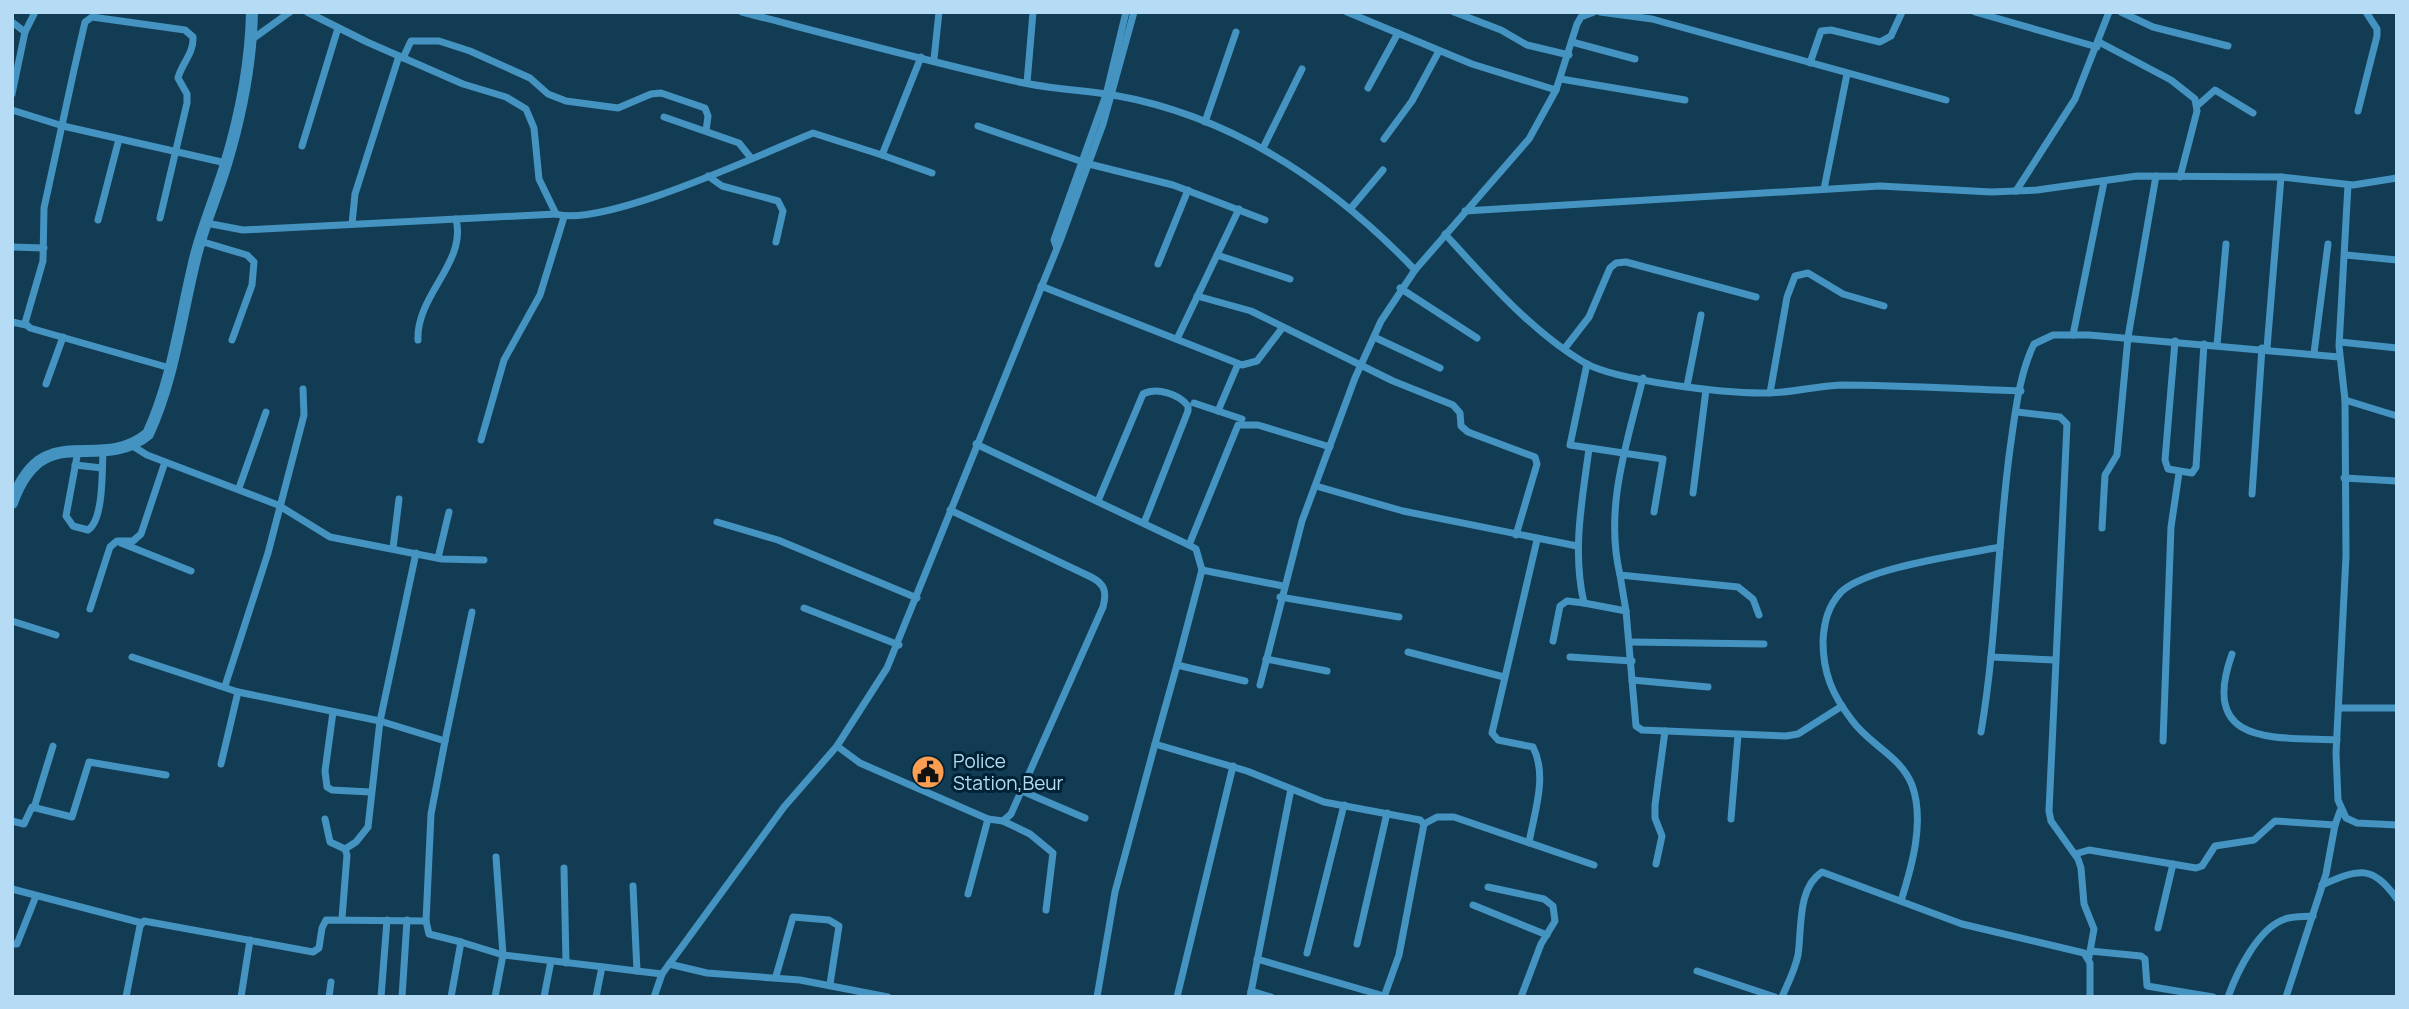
<svg xmlns="http://www.w3.org/2000/svg" width="2409" height="1009" viewBox="0 0 2409 1009" font-family="Manrope,sans-serif">
<rect width="100%" height="100%" fill="#123c54"/>
<g fill="none" stroke-linecap="round" stroke-linejoin="round">
<!-- street -->
<g stroke="#4493c1" stroke-width="7">
<polyline points="307,12 367,42 463,84 506,97 526,109 534,128 539,179 556,214"/>
<path d="M742 12C834 36 926 61 1019 82 1050 89 1082 90 1113 95 1233 116 1332 183 1415 270"/>
<polyline points="1347,12 1472,64 1556,90"/>
<polyline points="1454,12 1501,30 1527,45 1569,55"/>
<polyline points="1600,12 1652,19 1946,100"/>
<polyline points="1975,12 2097,47"/>
<polyline points="2121,12 2153,27 2228,46"/>
<polyline points="12,22 25,32 12,94"/>
<polyline points="25,32 35,12"/>
<polyline points="251,40 290,12"/>
<polyline points="1572,42 1635,59"/>
<polyline points="2099,42 2171,80 2195,99 2197,111 2180,177"/>
<polyline points="403,58 411,41 439,41 470,51 530,78 548,94 566,101 618,108 651,94 661,93 705,108 708,116 706,131"/>
<polyline points="934,59 939,12"/>
<polyline points="1810,63 1821,31 1831,30 1880,42 1891,36 1902,12"/>
<polyline points="1561,79 1685,100"/>
<polyline points="1027,83 1033,12"/>
<polyline points="1368,88 1398,33"/>
<polyline points="2198,105 2215,90 2253,113"/>
<polyline points="12,110 63,126 226,163"/>
<polyline points="2358,111 2377,36 2377,29 2366,12"/>
<polyline points="664,117 739,143 751,158"/>
<polyline points="1205,122 1236,32"/>
<polyline points="978,126 1089,164 1173,185 1265,220"/>
<polyline points="1384,139 1412,101 1439,51"/>
<polyline points="302,146 338,28"/>
<polyline points="1263,148 1302,69"/>
<polyline points="882,155 932,173"/>
<polyline points="708,176 722,186 778,201 783,211 776,242"/>
<polyline points="2348,185 2339,346 2345,400 2346,556 2336,753 2338,800 2346,818 2357,823 2397,825"/>
<polyline points="1824,189 1847,74"/>
<polyline points="2016,191 2075,99 2109,12"/>
<polyline points="1351,208 1383,170"/>
<polyline points="1465,211 1880,186 1991,192 2037,190 2137,176 2281,177 2353,185 2397,178"/>
<path d="M160 218 187 103V94L178 78C182 63 194 53 193 37L185 30 92 17 85 22 74 70 44 208 43 261 25 323 30 328 170 368"/>
<polyline points="98,220 119,139"/>
<path d="M206 223 243 230 556 214C604 228 761 154 813 133L882 155 921 57"/>
<polyline points="352,224 355,194 399,56"/>
<path d="M1445 234C1485 278 1533 333 1585 363 1617 381 1723 393 1762 393 1788 394 1814 386 1841 385 1900 385 1961 389 2021 391"/>
<polyline points="200,241 247,255 254,262 252,285 232,340"/>
<polyline points="1056,246 1054,240 1106,95 1126,12"/>
<polyline points="12,247 44,248"/>
<polyline points="1217,255 1290,279"/>
<polyline points="2346,255 2397,260"/>
<polyline points="1158,264 1188,190"/>
<polyline points="1041,286 1242,365 1257,361 1283,327"/>
<polyline points="1400,288 1477,338"/>
<polyline points="1197,296 1251,311 1393,381 1453,405 1460,413 1461,426 1468,432 1535,457 1537,464 1516,535"/>
<polyline points="12,322 26,325"/>
<polyline points="2073,335 2104,182"/>
<polyline points="1374,337 1440,368"/>
<polyline points="1177,339 1239,209"/>
<path d="M418 340C416 295 467 263 456 219"/>
<polyline points="2175,341 2165,460 2168,469 2192,473 2196,467 2204,344"/>
<polyline points="2340,342 2397,348"/>
<polyline points="2217,345 2226,244"/>
<polyline points="1565,348 1589,317 1610,268 1616,263 1626,262 1756,297"/>
<polyline points="2267,348 2281,177"/>
<polyline points="2314,353 2328,244"/>
<polyline points="1587,364 1570,445 1663,459 1654,512"/>
<path d="M1643 378C1627 443 1604 508 1620 575L1738 587 1753 599 1759 615"/>
<polyline points="46,384 63,337"/>
<polyline points="1687,386 1701,315"/>
<polyline points="1770,393 1787,297 1795,276 1808,273 1843,294 1884,306"/>
<polyline points="2345,400 2397,416"/>
<polyline points="1194,403 1242,419"/>
<polyline points="1218,411 1238,364"/>
<polyline points="2017,412 2060,417 2067,424 2049,811 2051,821 2078,859 2081,868 2084,904 2094,929 2089,957"/>
<polyline points="481,440 504,360 540,295 564,217"/>
<polyline points="976,444 1189,545 1196,549 1202,570"/>
<polyline points="131,445 147,455 278,505 330,537 442,559 484,560"/>
<path d="M1589 449C1582 501 1572 551 1584 603L1626 611 1636 726 1642 730 1786 736 1798 734 1842 706"/>
<path d="M78 451 66 516 73 526 88 530C104 520 102 468 103 450"/>
<polyline points="75,465 102,468"/>
<polyline points="2344,478 2397,481"/>
<polyline points="1316,486 1403,511 1577,546"/>
<polyline points="239,488 266,412"/>
<polyline points="1693,493 1706,390"/>
<polyline points="2252,494 2262,348"/>
<path d="M1098 501 1143 394C1157 387 1179 394 1188 406V411L1144 523"/>
<polyline points="717,522 778,540 917,598"/>
<polyline points="2102,528 2105,475 2117,455 2128,337 2156,176"/>
<polyline points="121,543 191,571"/>
<polyline points="1189,545 1238,425 1258,425 1330,447"/>
<polyline points="393,548 399,499"/>
<polyline points="438,558 449,512"/>
<polyline points="1620,575 1626,611"/>
<polyline points="1280,597 1399,617"/>
<polyline points="804,608 899,645"/>
<polyline points="90,609 110,547 117,541 133,541 141,534 165,462"/>
<polyline points="12,621 56,635"/>
<polyline points="1553,641 1560,606 1567,601 1584,603"/>
<polyline points="1630,642 1764,644"/>
<polyline points="1408,652 1504,677"/>
<path d="M2232 654C2199 746 2273 737 2337 740"/>
<polyline points="132,657 238,692 380,721 445,741 431,814 426,921 429,934 461,942"/>
<polyline points="1570,657 1632,661"/>
<polyline points="1991,657 2054,660"/>
<polyline points="1266,659 1327,671"/>
<polyline points="1177,665 1202,570 1283,586"/>
<polyline points="1632,680 1708,687"/>
<polyline points="1245,681 1177,665 1155,744 1247,771 1324,802 1420,820 1424,824 1399,955 1384,997"/>
<polyline points="1260,685 1302,521 1355,378 1381,321 1415,270 1529,139 1556,90 1577,24 1581,17 1594,12"/>
<polyline points="225,686 268,553 304,415 303,389"/>
<polyline points="2339,708 2397,708"/>
<polyline points="333,712 325,771 327,787 332,790 370,792"/>
<path d="M1981 732C1997 639 1997 543 2010 449 2015 415 2019 374 2034 344L2053 335H2089L2339 357"/>
<polyline points="445,741 472,612"/>
<polyline points="2163,741 2171,527 2179,473"/>
<path d="M837 746 860 763 988 819 1003 821 1011 814 1103 607C1107 592 1105 584 1091 577L950 510"/>
<polyline points="221,764 238,692"/>
<polyline points="1022,791 1085,818"/>
<polyline points="34,808 53,746"/>
<polyline points="325,819 330,842 345,849 347,855 342,918"/>
<polyline points="1731,819 1738,735"/>
<polyline points="12,821 24,824 32,807 72,817 89,762 166,775"/>
<polyline points="1003,821 1030,834 1053,853 1046,910"/>
<polyline points="1424,824 1437,817 1454,817 1594,865"/>
<path d="M1529 843C1534 813 1548 776 1533 747L1498 740 1492 733 1537 540"/>
<polyline points="345,849 356,842 368,827 380,721 416,553"/>
<polyline points="2075,854 2089,850 2196,868 2202,866 2215,846 2254,840 2275,821 2335,825"/>
<polyline points="1656,864 1662,836 1655,818 1655,805 1665,731"/>
<polyline points="564,868 566,963"/>
<path d="M2322 885C2360 868 2372 865 2397 899"/>
<polyline points="633,886 637,971"/>
<polyline points="1488,887 1544,899 1553,906 1555,921 1541,944 1521,997"/>
<polyline points="12,889 142,923"/>
<polyline points="968,894 988,819"/>
<path d="M1901 901C1912 866 1925 821 1912 785 1900 755 1869 745 1851 719 1832 694 1823 673 1823 641 1824 622 1828 606 1841 592 1867 567 1962 555 2000 547"/>
<polyline points="1473,905 1547,935"/>
<polyline points="2158,928 2173,864"/>
<polyline points="12,944 17,944 36,896"/>
<polyline points="1357,944 1387,813"/>
<polyline points="2090,951 2141,956 2145,959 2147,986 2213,997"/>
<polyline points="1307,953 1344,805"/>
<polyline points="1257,959 1384,996"/>
<polyline points="669,964 707,973 800,980 888,997"/>
<polyline points="1697,971 1775,997"/>
<polyline points="776,976 793,917 829,920 839,926 830,984"/>
<polyline points="1251,991 1271,997"/>
<polyline points="126,997 140,926 144,921 313,952 319,948 322,928 326,920 426,921"/>
<polyline points="241,997 250,940"/>
<polyline points="329,997 331,982"/>
<polyline points="381,997 387,920"/>
<polyline points="402,997 407,920"/>
<polyline points="451,997 461,942 503,955 662,974 784,807 837,746 887,668 1060,241 1103,124 1134,12"/>
<polyline points="495,997 503,955 496,857"/>
<polyline points="544,997 551,961"/>
<polyline points="596,997 602,967"/>
<polyline points="654,997 662,974"/>
<polyline points="1097,997 1115,892 1155,744"/>
<polyline points="1177,997 1233,766"/>
<polyline points="1250,997 1291,789"/>
<path d="M1782 997C1788 983 1795 970 1798 955 1802 929 1797 888 1822 872L1962 924 2084 953 2090 963V997"/>
<path d="M2228 997C2237 972 2258 928 2285 919 2293 916 2304 917 2313 916"/>
<polyline points="2286,997 2326,874 2335,825 2340,811"/>
</g>
<!-- secondary -->
<path stroke="#4493c1" stroke-width="12" d="M12 503C43 416 98 475 148 434 174 378 181 314 196 255 204 224 217 194 226 164 241 114 251 64 252 12"/>
</g>
<!-- icons -->
<defs>
<symbol id="civic-disc" viewBox="-11 -11 22 22"><circle r="9.5" fill="#fc9e52" stroke="#012235"/><path d="M-.6-6.5H3V-4.5H.6V-3L4-1V1h2V6H-6V1h2V-1L-.6-3ZM-1.2 2.5V6h2.4V2.5Z" fill="#111"/></symbol>
</defs>
<g fill-rule="evenodd">
<use href="#civic-disc" x="909" y="753" width="38" height="38"/>
</g>
<g text-anchor="middle" stroke-width="6" stroke-linejoin="round" paint-order="stroke">
<!-- poi labels -->
<g font-size="19" fill="#b6dbf4" stroke="#012235" text-anchor="start">
<text x="953" y="768">Police<tspan x="953" dy="22">Station,Beur</tspan></text>
</g>
</g>
<!-- border -->
<rect width="2409" height="1009" fill="none" stroke="#b6dbf4" stroke-width="28"/>
</svg>
